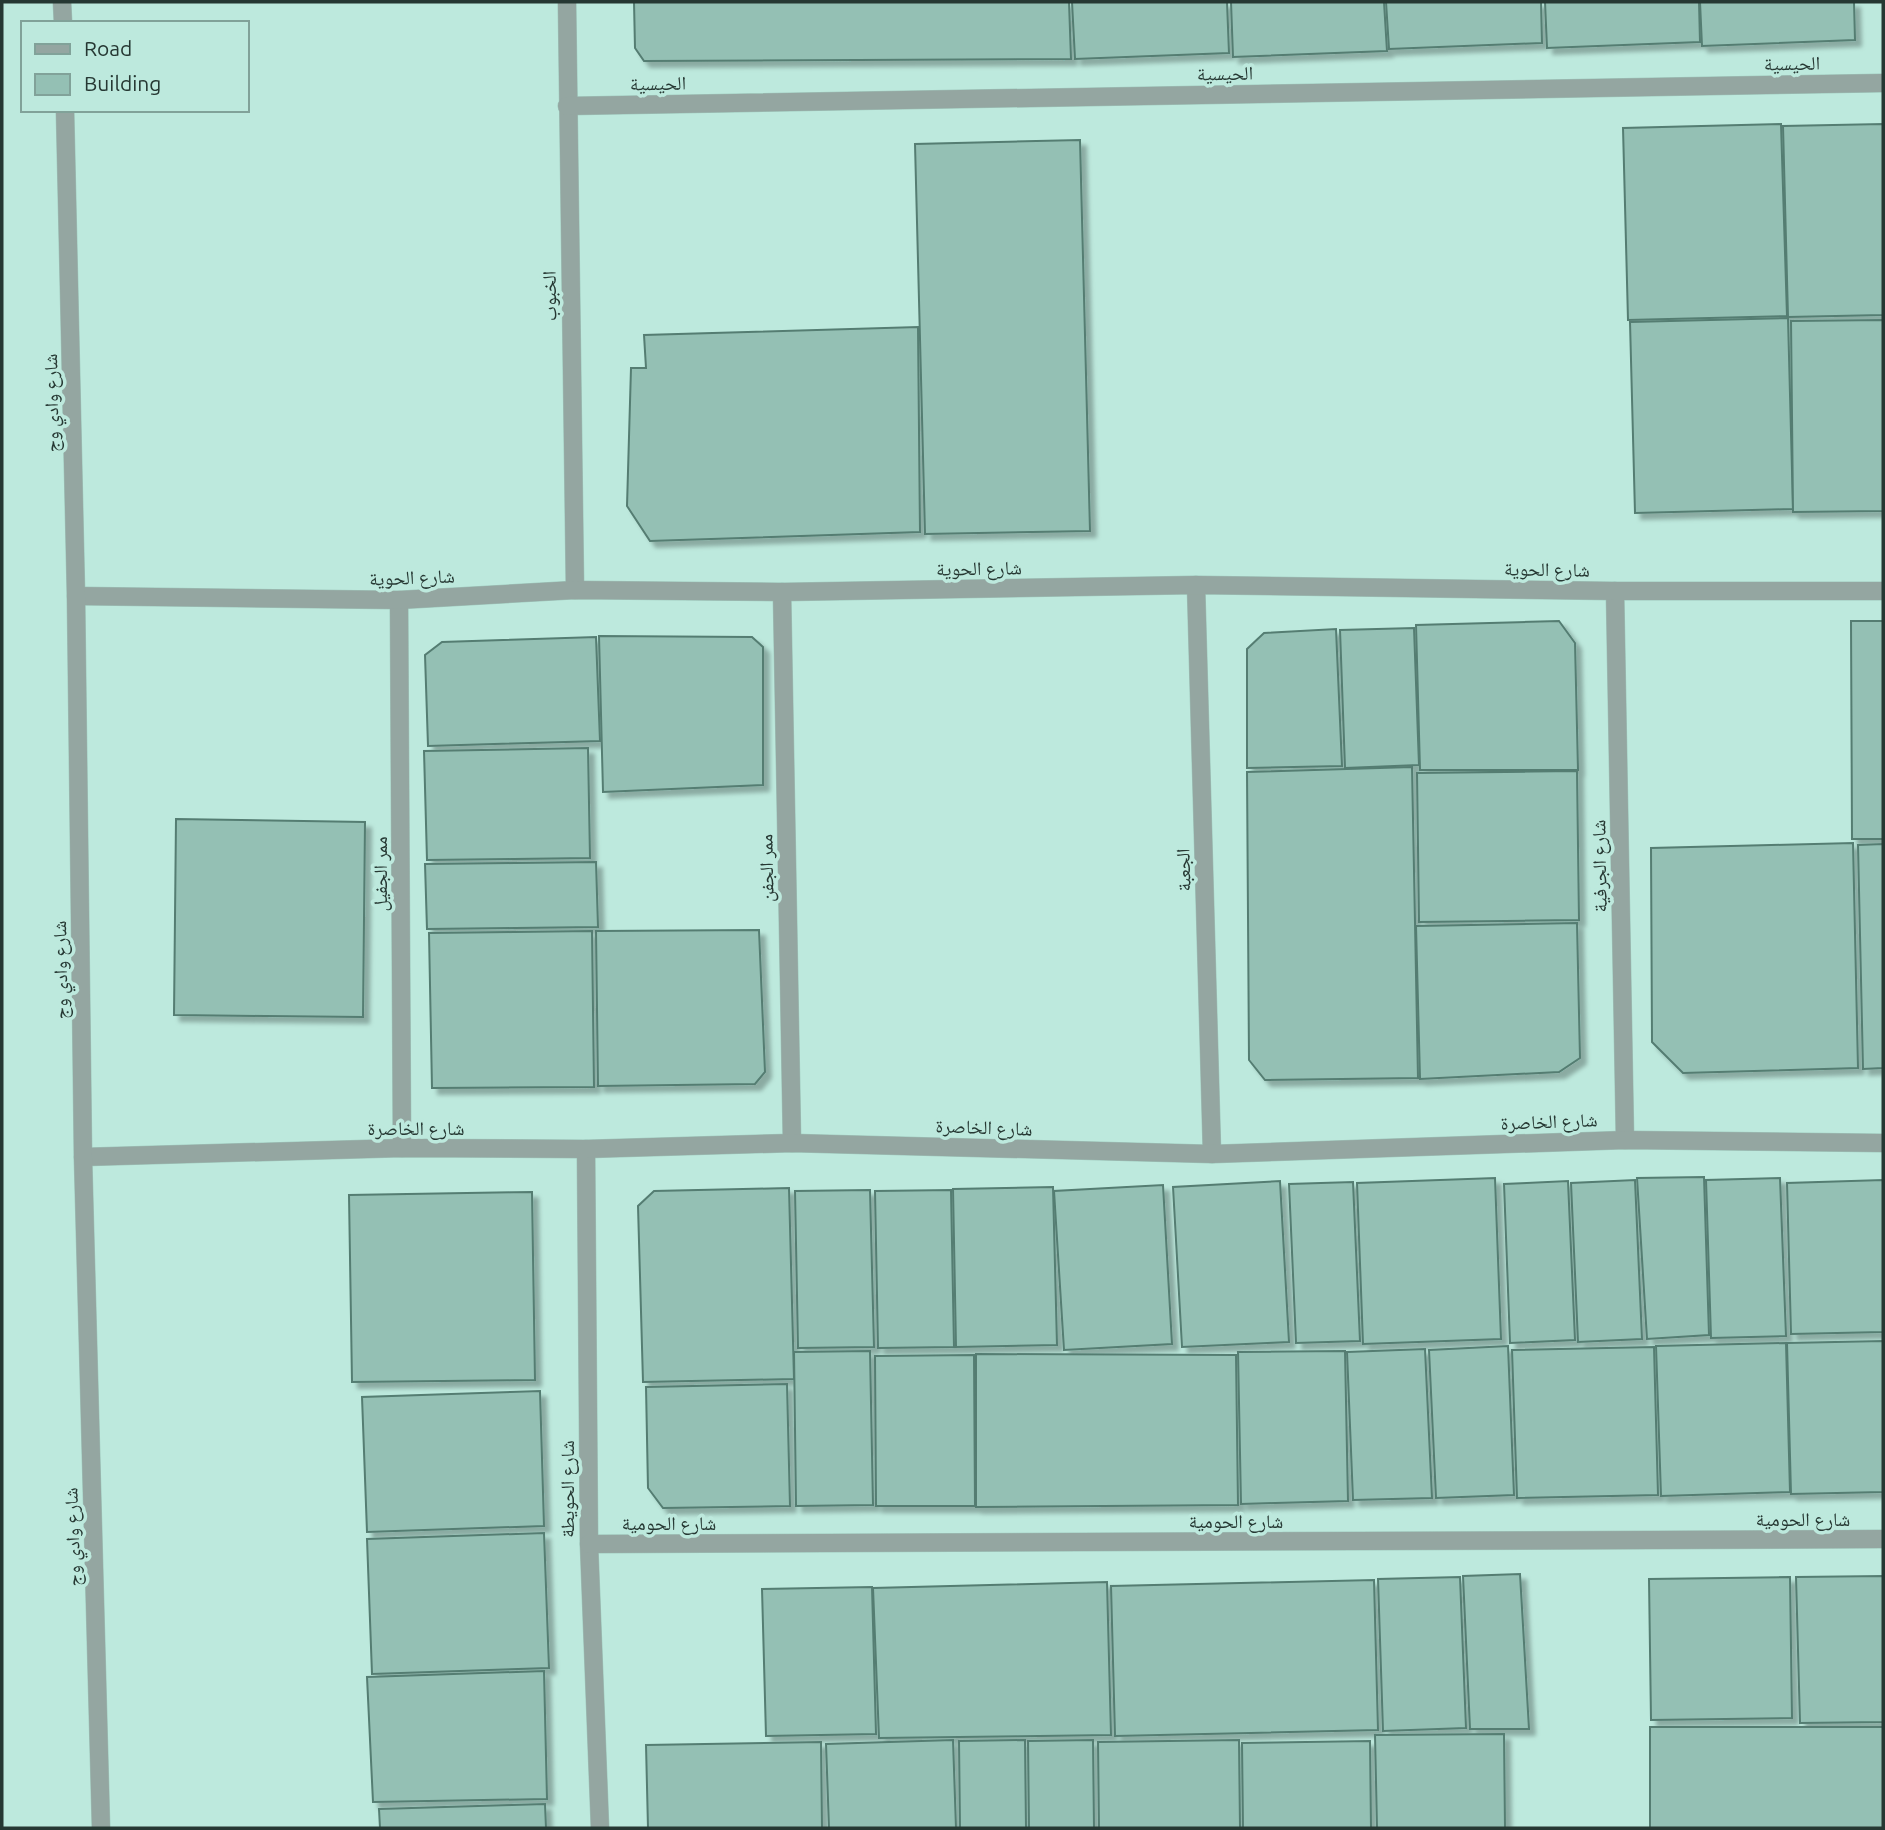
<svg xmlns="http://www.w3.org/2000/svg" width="1885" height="1830" viewBox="0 0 1885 1830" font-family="Ubuntu,'Noto Naskh Arabic',sans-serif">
<defs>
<filter id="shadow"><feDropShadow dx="6" dy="6" stdDeviation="2" flood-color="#0004"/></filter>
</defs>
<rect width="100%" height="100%" fill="#bde9dd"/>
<!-- building -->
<g fill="#94c0b4" stroke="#547d72" stroke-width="2" filter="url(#shadow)">
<polygon points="634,2 1069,2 1071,59 644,61 635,48"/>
<polygon points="1072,2 1227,2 1229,53 1075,59"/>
<polygon points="1231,2 1384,2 1387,51 1233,57"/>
<polygon points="1386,2 1541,2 1542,43 1389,49"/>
<polygon points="1545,2 1699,2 1700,42 1547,48"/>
<polygon points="1700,2 1854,2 1855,40 1702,46"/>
<polygon points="1781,124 1787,316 1628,320 1623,128"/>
<polygon points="1883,124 1883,315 1788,317 1783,126"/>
<polygon points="1080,140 1090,531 925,534 915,144"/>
<polygon points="1788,318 1793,509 1635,513 1630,322"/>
<polygon points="1883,320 1883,511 1793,512 1791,321"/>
<polygon points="918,327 920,532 650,541 627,506 631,368 646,368 644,335"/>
<polygon points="1559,621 1575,643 1578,770 1420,770 1416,625"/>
<polygon points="1851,621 1883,621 1883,839 1852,839"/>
<polygon points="1414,628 1419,765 1345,768 1340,630"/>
<polygon points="1336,629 1342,766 1247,768 1247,649 1264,633"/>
<polygon points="599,636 752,637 763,647 763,785 603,792"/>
<polygon points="596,637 600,741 428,746 425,655 442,642"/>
<polygon points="588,748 590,858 427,860 424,751"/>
<polygon points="1412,767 1418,1078 1265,1080 1249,1060 1247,772"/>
<polygon points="1577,771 1579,920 1419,922 1417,773"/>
<polygon points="176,819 365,822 363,1017 174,1015"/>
<polygon points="1853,843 1858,1068 1683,1073 1652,1042 1651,848"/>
<polygon points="1883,844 1883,1068 1863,1069 1858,845"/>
<polygon points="596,862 598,927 427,929 425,864"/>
<polygon points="1577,923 1580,1058 1559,1072 1420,1079 1416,926"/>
<polygon points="759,930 765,1072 755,1084 598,1086 596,931"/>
<polygon points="592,931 594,1087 432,1088 429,933"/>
<polygon points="1704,1177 1709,1335 1647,1339 1637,1178"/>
<polygon points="1495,1178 1501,1339 1363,1344 1357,1183"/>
<polygon points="1780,1178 1786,1336 1711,1338 1706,1180"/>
<polygon points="1635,1180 1642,1339 1578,1342 1571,1183"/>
<polygon points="1883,1180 1883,1332 1791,1334 1787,1183"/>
<polygon points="1280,1181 1289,1342 1182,1347 1173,1187"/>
<polygon points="1568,1181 1575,1340 1510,1343 1504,1184"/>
<polygon points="1353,1182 1360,1341 1296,1343 1289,1184"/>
<polygon points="1163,1185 1172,1344 1064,1350 1054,1191"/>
<polygon points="1053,1187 1057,1345 956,1347 953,1189"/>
<polygon points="789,1188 794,1379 643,1382 638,1206 654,1191"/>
<polygon points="870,1190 874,1347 798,1348 795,1191"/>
<polygon points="951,1190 954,1347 878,1348 875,1191"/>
<polygon points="532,1192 535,1380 352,1382 349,1195"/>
<polygon points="1883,1341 1883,1492 1791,1494 1787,1343"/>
<polygon points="1786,1343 1790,1492 1661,1496 1656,1346"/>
<polygon points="1508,1346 1514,1495 1436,1498 1429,1350"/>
<polygon points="1654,1347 1658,1495 1517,1498 1512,1350"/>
<polygon points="1425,1349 1432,1498 1353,1500 1347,1352"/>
<polygon points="870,1351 873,1505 796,1506 794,1352"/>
<polygon points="1345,1351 1348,1501 1241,1504 1238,1352"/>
<polygon points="976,1354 1236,1355 1238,1505 976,1507"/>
<polygon points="974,1355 975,1506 876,1506 875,1356"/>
<polygon points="787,1384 790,1506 663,1508 648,1488 646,1387"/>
<polygon points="540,1391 544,1526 367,1532 362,1397"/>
<polygon points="544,1533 549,1668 372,1674 367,1539"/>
<polygon points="1520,1574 1529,1729 1470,1729 1463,1576"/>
<polygon points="1883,1576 1883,1722 1800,1723 1796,1577"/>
<polygon points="1460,1577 1466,1728 1383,1731 1378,1579"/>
<polygon points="1790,1577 1792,1718 1651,1720 1649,1579"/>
<polygon points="1374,1580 1378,1730 1115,1736 1111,1586"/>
<polygon points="1107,1582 1111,1735 879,1738 873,1588"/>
<polygon points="872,1587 876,1734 766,1736 762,1589"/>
<polygon points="544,1671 547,1799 373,1802 367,1677"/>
<rect x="1650" y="1727" width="233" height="101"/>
<polygon points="1504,1734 1505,1828 1377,1828 1375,1735"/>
<polygon points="953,1740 956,1828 829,1828 826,1744"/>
<polygon points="1025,1740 1026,1828 960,1828 959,1741"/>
<polygon points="1093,1740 1094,1828 1029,1828 1028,1741"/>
<polygon points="1239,1740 1240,1828 1099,1828 1098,1742"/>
<polygon points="1370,1741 1371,1828 1243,1828 1242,1743"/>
<polygon points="821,1742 822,1828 648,1828 646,1745"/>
<polygon points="545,1804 546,1828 380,1828 379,1809"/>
</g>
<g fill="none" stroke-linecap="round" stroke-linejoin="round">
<defs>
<g id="service">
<polyline points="1196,585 1212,1154"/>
<polyline points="782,592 792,1143"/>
<polyline points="399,600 402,1148"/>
</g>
<g id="minor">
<polyline points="567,2 575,590"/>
<polyline points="567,106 1883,83"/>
<polyline points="1615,591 1625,1140"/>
<polyline points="76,596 399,600 575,590 782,592 1196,585 1615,591 1883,591"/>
<polyline points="586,1149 589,1544 600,1828"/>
<polyline points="83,1157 402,1148 586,1149 792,1143 1212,1154 1625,1140 1883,1143"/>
<polyline points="589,1544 1883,1539"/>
</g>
<g id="tertiary">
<polyline points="62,2 63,23"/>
<polyline points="65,110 76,596 83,1157 101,1828"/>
</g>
</defs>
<!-- service casing -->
<use href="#service" stroke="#9fc6bb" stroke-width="19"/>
<!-- minor casing -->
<use href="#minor" stroke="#9fc6bb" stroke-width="19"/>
<!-- tertiary casing -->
<use href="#tertiary" stroke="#9fc6bb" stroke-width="19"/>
<!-- service -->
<use href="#service" stroke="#94a6a1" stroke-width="18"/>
<!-- minor -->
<use href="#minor" stroke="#94a6a1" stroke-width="18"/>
<!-- tertiary -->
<use href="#tertiary" stroke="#94a6a1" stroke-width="18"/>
</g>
<g text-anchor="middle" stroke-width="7" stroke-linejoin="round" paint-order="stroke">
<!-- street labels -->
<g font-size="19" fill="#263833" stroke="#bde9dd">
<text transform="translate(1792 63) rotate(-1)" y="7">الحيسية</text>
<text transform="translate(1225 73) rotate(-1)" y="7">الحيسية</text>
<text transform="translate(658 83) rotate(-1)" y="7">الحيسية</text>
<text transform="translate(549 296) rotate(-91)" y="7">الخبوب</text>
<text transform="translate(51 403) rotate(-91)" y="7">شارع وادي وج</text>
<text transform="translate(979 568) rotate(-1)" y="7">شارع الحوية</text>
<text transform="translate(1547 569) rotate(1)" y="7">شارع الحوية</text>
<text transform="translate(412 577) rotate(-2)" y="7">شارع الحوية</text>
<text transform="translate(1599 866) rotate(-91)" y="7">شارع الجرفية</text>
<text transform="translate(766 868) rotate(-91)" y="7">ممر الجفن</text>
<text transform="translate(1183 870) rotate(-92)" y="7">الجعبة</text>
<text transform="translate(380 874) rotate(-90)" y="7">ممر الجفيل</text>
<text transform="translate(60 970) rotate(-91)" y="7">شارع وادي وج</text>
<text transform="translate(1549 1121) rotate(-2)" y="7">شارع الخاصرة</text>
<text transform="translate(984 1127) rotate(2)" y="7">شارع الخاصرة</text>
<text x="416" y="1135">شارع الخاصرة</text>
<text transform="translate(567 1489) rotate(-90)" y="7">شارع الحويطة</text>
<text x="1803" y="1526">شارع الحومية</text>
<text x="1236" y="1528">شارع الحومية</text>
<text x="669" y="1530">شارع الحومية</text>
<text transform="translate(72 1537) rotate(-92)" y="7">شارع وادي وج</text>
</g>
</g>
<!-- border -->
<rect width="1885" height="1830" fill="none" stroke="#263833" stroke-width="7"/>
<!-- legend -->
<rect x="21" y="21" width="228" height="91" fill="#bde9dd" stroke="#81a299" stroke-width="2"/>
<rect x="35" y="44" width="35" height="10" fill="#94a6a1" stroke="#81a299" stroke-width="2"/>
<text x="84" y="56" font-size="21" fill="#263833">Road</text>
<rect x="35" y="74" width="35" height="21" fill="#94c0b4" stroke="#81a299" stroke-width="2"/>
<text x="84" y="91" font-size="21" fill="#263833">Building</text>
</svg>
